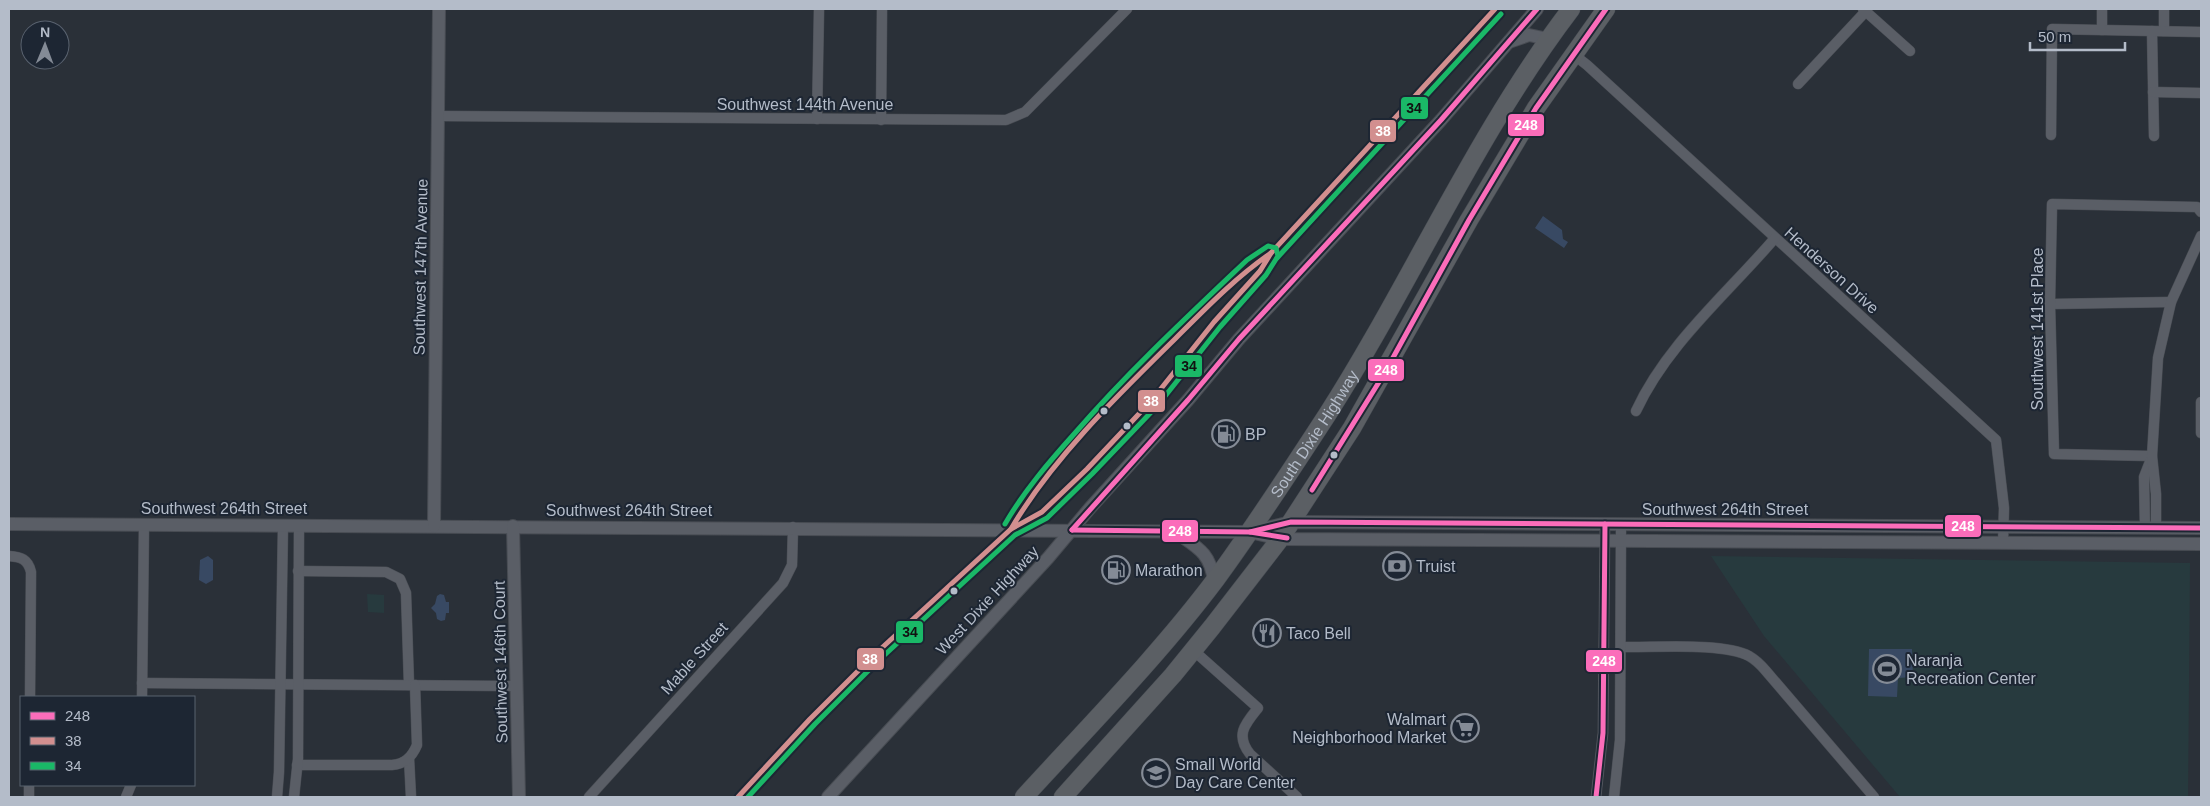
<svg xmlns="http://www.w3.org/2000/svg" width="2210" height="806" viewBox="0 0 2210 806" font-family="Helvetica,sans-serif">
<rect width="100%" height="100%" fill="#2a3038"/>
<!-- green -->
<g fill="#273a3e">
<polygon points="1711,556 2190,563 2188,797 1900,797 1764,636"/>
<polygon points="367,594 384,595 384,613 368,612"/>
</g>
<!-- water -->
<g fill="#384963">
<polygon points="1543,216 1562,230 1563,239 1568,242 1564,248 1535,228"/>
<polygon points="208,556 213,560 213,580 206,584 199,580 200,560"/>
<polygon points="440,594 444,595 446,602 449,602 449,613 446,613 445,620 441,621 437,619 436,613 431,608 435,604 437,596"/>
<polygon points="1869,649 1912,649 1913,677 1898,678 1897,697 1868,696"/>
</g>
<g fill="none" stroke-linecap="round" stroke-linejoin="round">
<defs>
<g id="minor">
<polyline points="1863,9 1910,51"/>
<polyline points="2102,30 2102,9"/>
<polyline points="2152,31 2154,136"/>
<polyline points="2164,31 2164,9"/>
<polyline points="1573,54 1587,65 1996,440 2004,508 2003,543"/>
<polyline points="1798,84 1866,11"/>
<polyline points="2153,92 2201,93"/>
<polyline points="438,116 1006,120 1025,112 1127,9"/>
<polyline points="817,119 819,9"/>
<polyline points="881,120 882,9"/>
<polyline points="2051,135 2052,29 2201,32"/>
<polyline points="2050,304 2171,302"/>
<polyline points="2201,402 2201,433"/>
<path d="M1636 411C1667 344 1727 294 1775 238"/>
<polyline points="2152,456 2054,454 2050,304 2052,204 2197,207 2201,212"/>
<polyline points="2145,528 2144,477 2151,459"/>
<polyline points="2156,528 2156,494 2152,456 2158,358 2171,302 2201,236"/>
<path d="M9 556C21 557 28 559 31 572L30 697"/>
<polyline points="298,571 386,572 400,579 406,593 409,685"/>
<path d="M1621 647C1653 648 1723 642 1749 656 1756 660 1761 665 1766 671L1874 797"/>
<path d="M1193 650 1258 708C1245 724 1235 735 1250 754L1297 797"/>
<polyline points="142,683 516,686"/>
<polyline points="142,697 144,524"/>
<polyline points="409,758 411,797"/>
<path d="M297 765H392C405 764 412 757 417 745L415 685"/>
<polyline points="29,797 29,785"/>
<polyline points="126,797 131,785"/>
<polyline points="277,797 279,772 283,525"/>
<polyline points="294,797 298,759 299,525"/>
<polyline points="589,797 783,583 792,565 793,527"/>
<polyline points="1596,797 1603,733 1605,524"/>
<polyline points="1614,797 1620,740 1621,524"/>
</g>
<g id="tertiary">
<polyline points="1509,42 1529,35 1548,39"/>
<polyline points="9,524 1250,532 1280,539 2201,544"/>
<polyline points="434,526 439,9"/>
<polyline points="513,526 519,797"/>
<path d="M1174 531C1196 547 1210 551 1214 581"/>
<polyline points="1254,531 1291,522 2201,528"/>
<polyline points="828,797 1048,558 1090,508 1188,400 1239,339 1441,120 1537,9"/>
</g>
<g id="trunk">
<path id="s1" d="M1024 797C1088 727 1159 655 1216 579 1255 526 1291 470 1327 415 1412 282 1475 135 1571 9"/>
<polyline points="1063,797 1173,675 1212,627 1280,539 1352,428 1469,220 1536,108 1606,9"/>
</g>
</defs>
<!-- minor casing -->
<use href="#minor" stroke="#484c53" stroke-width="11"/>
<!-- tertiary casing -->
<use href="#tertiary" stroke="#484c53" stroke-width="14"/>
<!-- trunk casing -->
<use href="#trunk" stroke="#474c53" stroke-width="19"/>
<!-- minor -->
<use href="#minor" stroke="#5a5e66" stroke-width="10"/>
<!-- tertiary -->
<use href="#tertiary" stroke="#5a5e66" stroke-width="12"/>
<!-- trunk -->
<use href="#trunk" stroke="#5b5f64" stroke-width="18"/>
<defs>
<g id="bus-1">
<polyline points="1312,490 1384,374 1469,220 1536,108 1606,9"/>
<polyline points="1072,530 1250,532 1287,538"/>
<polyline points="1072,530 1188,400 1239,339 1441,120 1537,9"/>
<polyline points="1250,532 1291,522 2201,528"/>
<polyline points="1596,797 1603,733 1605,524"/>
</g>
<g id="bus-2">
<polyline points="1271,253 1495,9"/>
<path d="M1271 253 1260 271 1214 322 1152 400 1087 469 1042 512 1011 529C1052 459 1117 396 1175 339 1205 309 1236 277 1271 253Z"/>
<polyline points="738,797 810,719 873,656 1011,529"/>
</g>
<g id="bus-3">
<polyline points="1277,258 1501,14"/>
<path d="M748 797 815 724 878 661 1015 535 1047 518 1092 474 1158 405 1220 327 1266 275 1278 256 1276 248 1268 246 1247 260C1188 316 1128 372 1075 433 1049 462 1024 491 1005 524"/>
</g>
</defs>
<!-- bus-1 casing -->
<use href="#bus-1" stroke="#1d2633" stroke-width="9"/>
<!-- bus-2 casing -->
<use href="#bus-2" stroke="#1d2633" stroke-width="9"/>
<!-- bus-3 casing -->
<use href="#bus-3" stroke="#1d2633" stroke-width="9"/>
<!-- bus-1 -->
<use href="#bus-1" stroke="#fb6dba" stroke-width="5"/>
<!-- bus-2 -->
<use href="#bus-2" stroke="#d28f8f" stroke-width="5"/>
<!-- bus-3 -->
<use href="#bus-3" stroke="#1ab867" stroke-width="5"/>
</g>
<!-- icons -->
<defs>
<symbol id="fuel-ring" viewBox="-11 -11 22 22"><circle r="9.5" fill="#1d2633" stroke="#848b96" stroke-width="1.5"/><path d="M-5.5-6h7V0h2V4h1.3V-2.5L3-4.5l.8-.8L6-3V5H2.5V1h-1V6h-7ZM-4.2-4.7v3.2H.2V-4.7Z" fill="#848b96"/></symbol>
<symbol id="bank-ring" viewBox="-11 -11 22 22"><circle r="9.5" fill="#1d2633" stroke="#848b96" stroke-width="1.5"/><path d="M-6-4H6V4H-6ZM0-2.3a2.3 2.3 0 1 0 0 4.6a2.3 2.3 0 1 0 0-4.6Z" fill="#848b96"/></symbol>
<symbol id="restaurant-ring" viewBox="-11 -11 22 22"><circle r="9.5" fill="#1d2633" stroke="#848b96" stroke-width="1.5"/><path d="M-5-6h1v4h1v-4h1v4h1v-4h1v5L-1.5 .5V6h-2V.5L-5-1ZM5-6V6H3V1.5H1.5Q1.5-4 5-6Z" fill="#848b96"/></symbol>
<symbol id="stadium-ring" viewBox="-11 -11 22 22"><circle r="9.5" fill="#1d2633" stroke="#848b96" stroke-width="1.5"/><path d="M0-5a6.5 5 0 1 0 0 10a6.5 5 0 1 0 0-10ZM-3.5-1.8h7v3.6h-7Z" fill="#848b96"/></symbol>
<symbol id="supermarket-ring" viewBox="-11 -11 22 22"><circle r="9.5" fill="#1d2633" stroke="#848b96" stroke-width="1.5"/><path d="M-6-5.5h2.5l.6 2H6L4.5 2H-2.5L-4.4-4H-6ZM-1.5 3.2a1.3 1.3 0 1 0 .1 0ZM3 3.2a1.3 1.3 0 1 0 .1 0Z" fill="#848b96"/></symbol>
<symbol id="school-ring" viewBox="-11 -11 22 22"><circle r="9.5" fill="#1d2633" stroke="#848b96" stroke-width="1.5"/><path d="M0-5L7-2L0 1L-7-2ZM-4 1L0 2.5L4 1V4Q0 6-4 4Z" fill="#848b96"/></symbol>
</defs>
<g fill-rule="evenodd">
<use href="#fuel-ring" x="1210" y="418" width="32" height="32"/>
<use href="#bank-ring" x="1381" y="550" width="32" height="32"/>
<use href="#fuel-ring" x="1100" y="554" width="32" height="32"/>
<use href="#restaurant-ring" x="1251" y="617" width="32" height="32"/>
<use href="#stadium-ring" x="1871" y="653" width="32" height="32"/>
<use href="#supermarket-ring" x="1449" y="712" width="32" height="32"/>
<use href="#school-ring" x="1140" y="757" width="32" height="32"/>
</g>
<!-- markers -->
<g fill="#b4bcc9" stroke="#1d2633" stroke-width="2">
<circle cx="1104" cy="411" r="4.5"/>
<circle cx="1127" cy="426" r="4.5"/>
<circle cx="1334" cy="455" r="4.5"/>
<circle cx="954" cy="591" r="4.5"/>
</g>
<g text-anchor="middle" stroke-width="4" stroke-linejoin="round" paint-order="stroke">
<!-- street labels -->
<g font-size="16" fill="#b4bcc9" stroke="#1d2633">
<text x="805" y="110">Southwest 144th Avenue</text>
<text transform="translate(420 267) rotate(-89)" y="6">Southwest 147th Avenue</text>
<text transform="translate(1832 270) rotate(42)" y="6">Henderson Drive</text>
<text transform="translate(2037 329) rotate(-90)" y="6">Southwest 141st Place</text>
<text dy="6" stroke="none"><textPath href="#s1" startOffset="466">South Dixie Highway</textPath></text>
<text x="224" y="514">Southwest 264th Street</text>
<text x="1725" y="515">Southwest 264th Street</text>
<text x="629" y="516">Southwest 264th Street</text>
<text transform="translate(987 600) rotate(-47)" y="6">West Dixie Highway</text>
<text transform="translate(694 658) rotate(-48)" y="6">Mable Street</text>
<text transform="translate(500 662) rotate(-91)" y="6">Southwest 146th Court</text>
</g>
<!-- poi labels -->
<g font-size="16" fill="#b4bcc9" stroke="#1d2633" text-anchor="start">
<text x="1245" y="440">BP</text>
<text x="1416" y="572">Truist</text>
<text x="1135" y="576">Marathon</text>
<text x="1286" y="639">Taco Bell</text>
<text x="1906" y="666">Naranja<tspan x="1906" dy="18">Recreation Center</tspan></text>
<text x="1446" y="725" text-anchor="end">Walmart<tspan x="1446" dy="18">Neighborhood Market</tspan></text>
<text x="1175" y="770">Small World<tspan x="1175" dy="18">Day Care Center</tspan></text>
</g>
</g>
<g stroke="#1d2633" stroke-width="2">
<rect x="1400" y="96" width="29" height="24" rx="5" fill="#1ab867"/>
<rect x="1507" y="113" width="38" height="24" rx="5" fill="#fb6dba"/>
<rect x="1369" y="119" width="28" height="24" rx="5" fill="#d28f8f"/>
<rect x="1174" y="354" width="29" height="24" rx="5" fill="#1ab867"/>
<rect x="1367" y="358" width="38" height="24" rx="5" fill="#fb6dba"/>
<rect x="1137" y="389" width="29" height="24" rx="5" fill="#d28f8f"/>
<rect x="1944" y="514" width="38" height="24" rx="5" fill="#fb6dba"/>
<rect x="1161" y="519" width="38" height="24" rx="5" fill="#fb6dba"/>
<rect x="895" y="620" width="29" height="24" rx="5" fill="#1ab867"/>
<rect x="856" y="647" width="29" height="24" rx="5" fill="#d28f8f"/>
<rect x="1585" y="649" width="38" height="24" rx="5" fill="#fb6dba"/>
</g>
<g font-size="14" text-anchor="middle" font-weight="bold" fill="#fff">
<text x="1526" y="130">248</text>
<text x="1383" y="136">38</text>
<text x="1386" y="375">248</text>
<text x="1151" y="406">38</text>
<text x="1963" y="531">248</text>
<text x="1180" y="536">248</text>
<text x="870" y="664">38</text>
<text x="1604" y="666">248</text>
</g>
<g font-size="14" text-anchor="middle" font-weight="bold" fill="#111">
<text x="1414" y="113">34</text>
<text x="1189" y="371">34</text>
<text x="910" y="637">34</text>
</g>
<!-- border -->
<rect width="2210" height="806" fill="none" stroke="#b4bcc9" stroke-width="20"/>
<!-- legend -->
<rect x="20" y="696" width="175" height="90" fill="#1d2633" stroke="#59626f"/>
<rect x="30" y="712" width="25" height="8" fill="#fb6dba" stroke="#59626f"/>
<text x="65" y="721" font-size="15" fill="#b4bcc9">248</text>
<rect x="30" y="737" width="25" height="8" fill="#d28f8f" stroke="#59626f"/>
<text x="65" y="746" font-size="15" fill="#b4bcc9">38</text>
<rect x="30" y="762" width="25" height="8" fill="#1ab867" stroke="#59626f"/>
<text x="65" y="771" font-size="15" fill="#b4bcc9">34</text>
<!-- north arrow -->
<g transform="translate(45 45) rotate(1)"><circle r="24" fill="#1d2633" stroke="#59626f"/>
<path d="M0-4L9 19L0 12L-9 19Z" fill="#848b96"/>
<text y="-8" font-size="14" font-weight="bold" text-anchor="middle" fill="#b4bcc9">N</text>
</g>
<!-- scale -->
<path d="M2030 42v8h95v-8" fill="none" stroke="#b4bcc9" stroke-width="2.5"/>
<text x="2038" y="42" font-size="15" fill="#b4bcc9" stroke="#1d2633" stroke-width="4" paint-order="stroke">50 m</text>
</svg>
